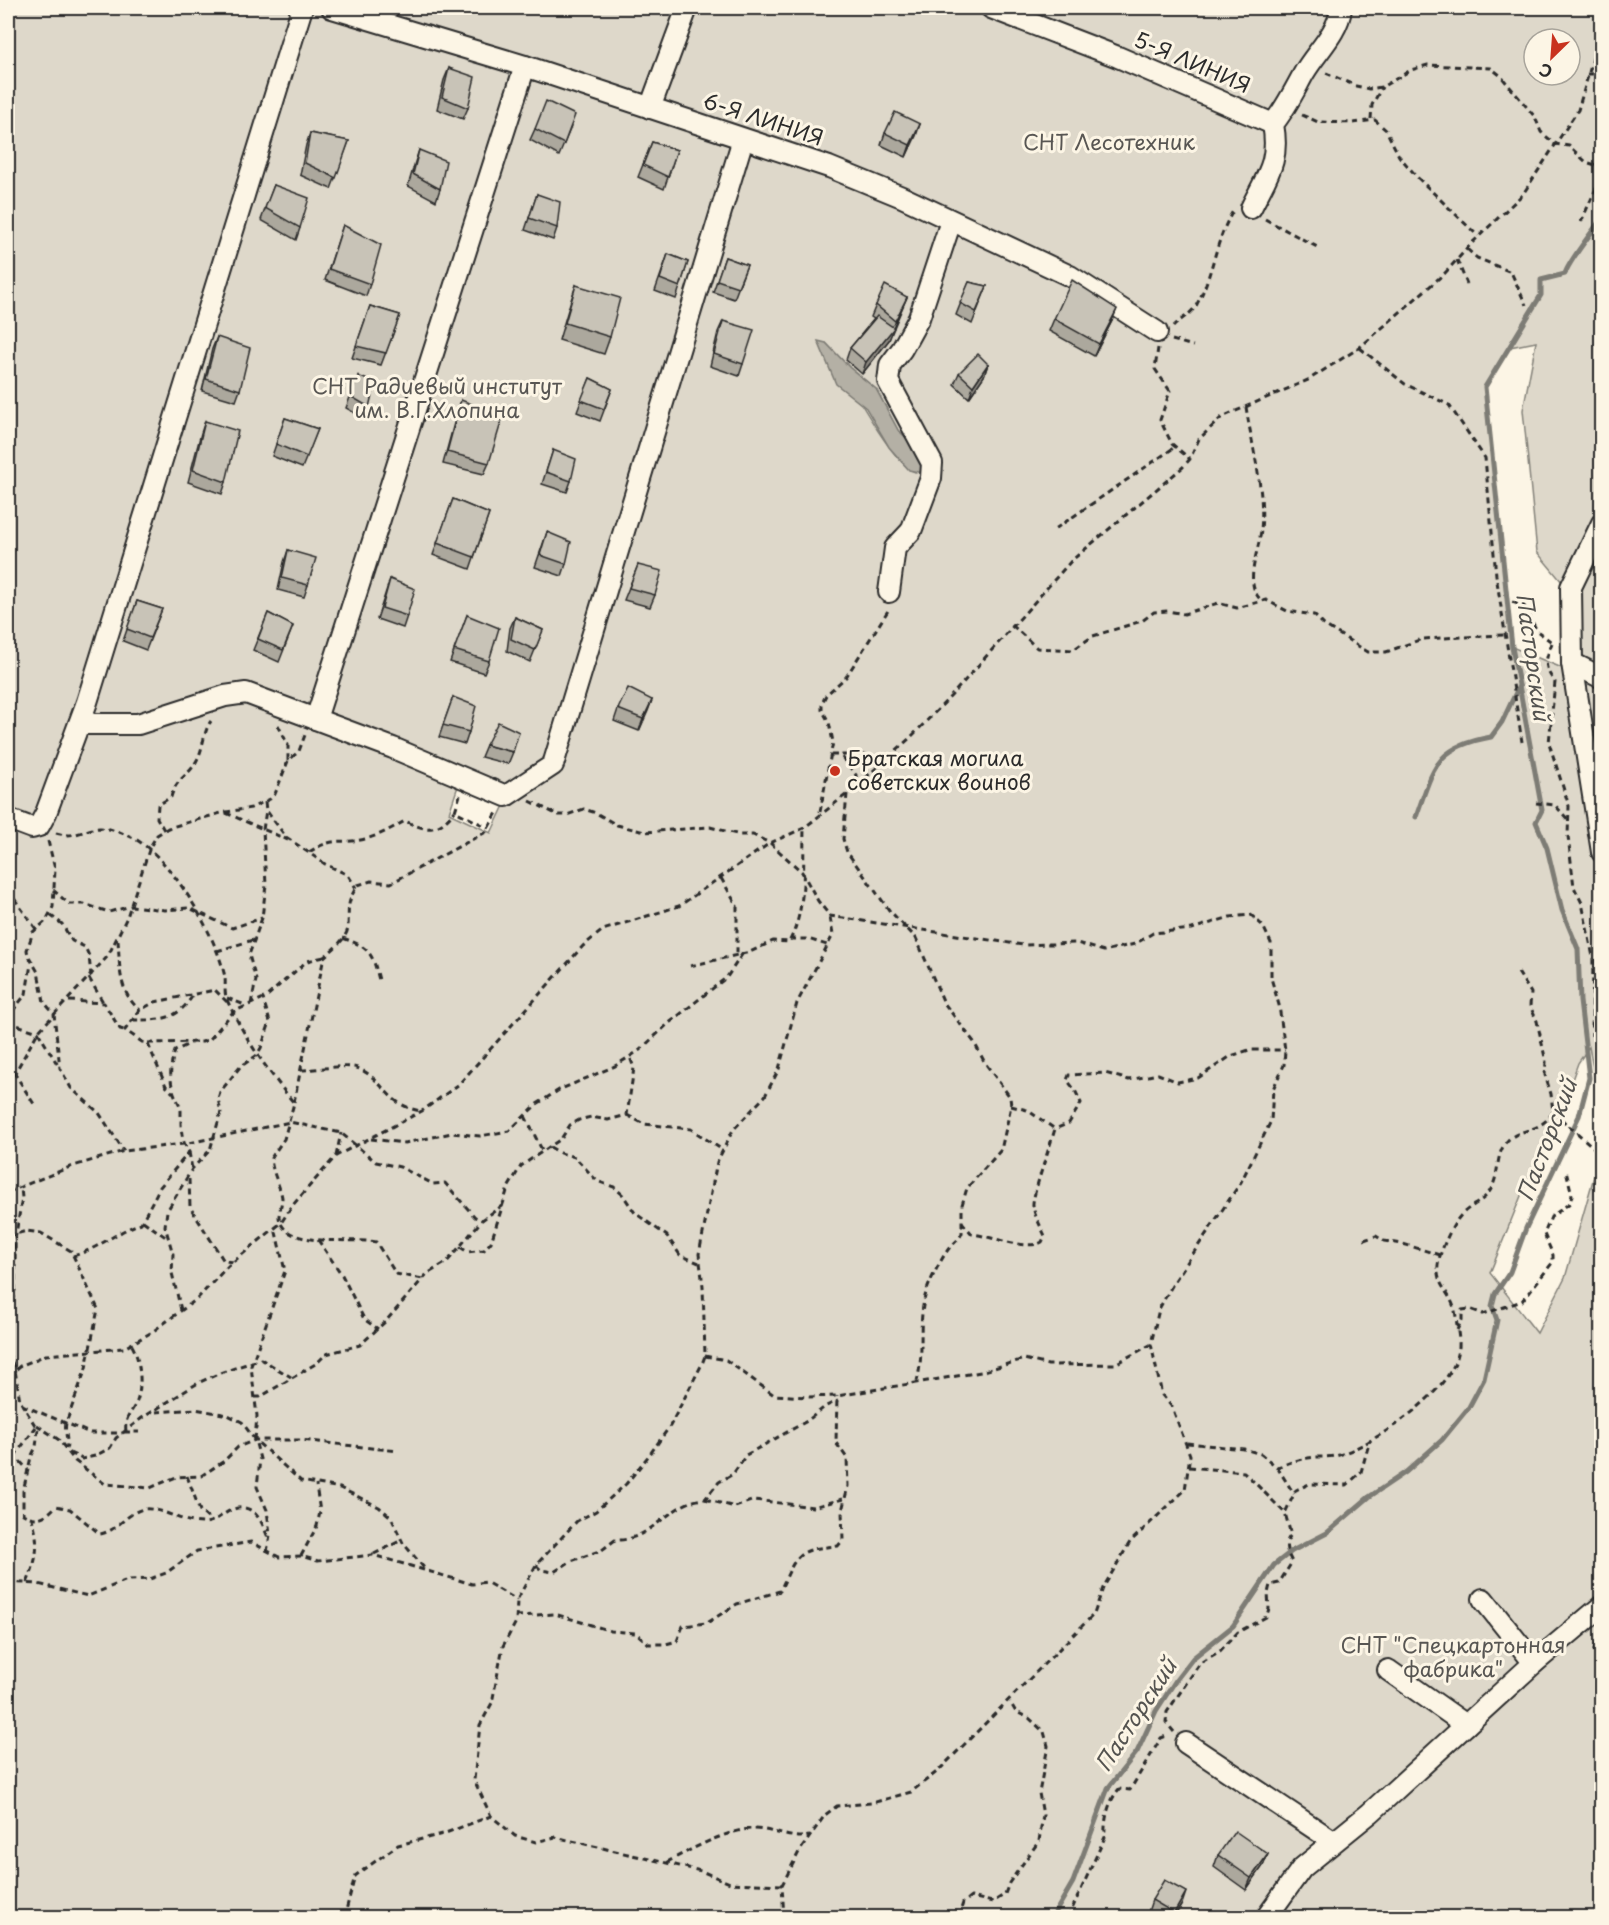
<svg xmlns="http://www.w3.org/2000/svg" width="1609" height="1925" viewBox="0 0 1609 1925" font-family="'Playpen Sans',sans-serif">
<rect width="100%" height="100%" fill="#fcf5e5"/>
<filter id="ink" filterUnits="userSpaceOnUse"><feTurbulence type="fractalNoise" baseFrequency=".0167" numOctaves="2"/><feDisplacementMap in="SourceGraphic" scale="12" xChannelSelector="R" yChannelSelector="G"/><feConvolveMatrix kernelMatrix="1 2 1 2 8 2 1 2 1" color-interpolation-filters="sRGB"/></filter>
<g filter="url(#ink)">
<!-- green -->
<path fill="#ded8ca" stroke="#84827a" stroke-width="1.5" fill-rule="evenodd" d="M8 8H1601V1109L1589 1047 1578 1063 1553 1133 1531 1171 1490 1273 1537 1333 1565 1278 1601 1152V1917L8 1918ZM1534 39H1570V75H1534ZM1536 342 1523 410 1537 552 1572 594 1574 673 1512 647 1485 387 1510 347ZM826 343 850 368 876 389 898 430 916 447 915 472C891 464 842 369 826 343ZM460 780 508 797 491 833 449 813Z"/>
<!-- water -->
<polygon fill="#b4b0a5" stroke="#7d7b74" stroke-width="1.5" points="818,341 826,343 850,368 876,389 898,430 916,447 925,466 923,473 909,470 889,447 866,408 836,384"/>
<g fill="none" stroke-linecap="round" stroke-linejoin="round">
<!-- stream -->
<g stroke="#7d7b74" stroke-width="5">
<path d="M1416 817C1434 767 1435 747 1491 737L1502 722 1519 686"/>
<path d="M1052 1918 1073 1882 1108 1788 1137 1752 1156 1711 1176 1680 1193 1658 1233 1626 1274 1565 1292 1551 1327 1533 1369 1497 1406 1472 1442 1440 1469 1407 1484 1379 1497 1320 1492 1306 1495 1294 1510 1272 1526 1228 1579 1116 1589 1078 1580 1001 1578 949 1562 910 1547 848 1536 822 1542 810 1512 647 1485 387 1541 295V280L1565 274C1568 262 1593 231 1602 218"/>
</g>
<defs>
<g id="minor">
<polyline points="332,8 525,66 829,167 902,197 1070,276 1157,332"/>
<polyline points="991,8 1118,57 1273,124"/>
<polyline points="650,108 687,8"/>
<path d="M1251 208C1267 175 1280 162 1273 124 1286 108 1294 91 1304 73 1316 52 1338 33 1341 9"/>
<polyline points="1602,523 1571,587 1572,663 1602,852"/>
<polyline points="889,592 895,548 911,531 931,478 932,463 888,381 889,374 890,365 902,349 919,318 951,221"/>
<polyline points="1572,663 1602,678"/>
<polyline points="316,719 525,66"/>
<polyline points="79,724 138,724 225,696 246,693 393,748 506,796 553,765 743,139"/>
<polyline points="8,819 32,828 39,826 46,813 87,702 302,8"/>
<polyline points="1483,1599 1534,1663"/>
<polyline points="1388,1670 1466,1725"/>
<polyline points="1186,1743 1333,1841"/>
<polyline points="1266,1918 1302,1868 1370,1813 1534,1663 1602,1606"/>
</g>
</defs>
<!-- minor casing -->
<use href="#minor" stroke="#2b2b2b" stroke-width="24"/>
<!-- path -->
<g stroke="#2b2b2b" stroke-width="3" stroke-dasharray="6 4.5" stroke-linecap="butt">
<polyline points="1326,73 1356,86 1369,89 1382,87 1411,70 1428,65 1491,68 1500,75 1535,117 1541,132 1555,144 1569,146 1586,162 1602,167"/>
<polyline points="1587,74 1602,74"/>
<polyline points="1302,115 1318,122 1353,123 1375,120 1386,130 1399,156 1418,178 1478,236"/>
<polyline points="1371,119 1372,105 1382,87"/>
<polyline points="1265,219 1319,248"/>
<polyline points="1581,222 1602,175"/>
<polyline points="1467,249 1477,258 1511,272 1526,305"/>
<polyline points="1457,260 1467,284"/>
<path d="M1173 327C1180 319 1192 314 1197 304 1213 275 1215 241 1233 211"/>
<polyline points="1172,340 1193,346"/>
<polyline points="1158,348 1155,369 1170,391 1160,420 1172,444 1190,459"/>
<polyline points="1360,348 1405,384 1449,405 1485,458 1496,575 1522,742"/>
<path d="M1246 407C1252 447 1265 489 1261 530 1259 552 1243 583 1261 600"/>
<polyline points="1055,529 1175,447"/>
<polyline points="1512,602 1524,606 1537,631 1553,643"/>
<polyline points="1012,625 1037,648 1073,650 1093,636 1142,621 1154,612 1168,611 1184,614 1218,603 1237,608 1266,600 1287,611 1314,615 1324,625 1368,652 1386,652 1422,639 1505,635"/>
<path d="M1552 643C1545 660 1543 667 1555 682L1549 743 1569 806 1568 836 1574 887 1582 903 1593 957 1592 1036"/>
<polyline points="278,725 288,745 288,761"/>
<polyline points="831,755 865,755 881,763"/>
<polyline points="842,757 856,775 856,784"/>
<path d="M847 794 843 839 847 852 889 910 916 938 944 1003 974 1042 985 1063 1010 1097 1011 1106 1001 1150 967 1188 962 1205V1233C959 1240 955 1242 950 1247 942 1257 930 1280 926 1293 917 1321 925 1351 917 1381"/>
<polyline points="460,795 455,811 489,828"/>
<polyline points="530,801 558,815 567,815 584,809 596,813 617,825 645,832 710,827 740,835 753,835 770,843 802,872 818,901 830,916 1023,945 1077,943 1104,951 1135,944 1153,933 1192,929 1230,917 1251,915 1263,926 1271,943 1271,978 1279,1005 1285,1050 1284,1065 1273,1089 1271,1121 1241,1182 1174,1282 1159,1309 1151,1344 1162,1395 1172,1407 1190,1455 1185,1490 1130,1542 1103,1588 1094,1614 938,1771 911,1792 872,1803 837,1806 825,1815 799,1852 782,1885 784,1918"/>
<polyline points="265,802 266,810 286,837 325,864 348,875 356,888"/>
<polyline points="1536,803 1555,805 1570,822"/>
<polyline points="820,812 833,742 829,722 822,710 822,703 826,695 846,677 889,609"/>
<polyline points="226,813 288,840"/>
<path d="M164 830 157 818 158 805 171 797C177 776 188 778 197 760 204 747 203 732 211 721"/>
<path d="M56 833C77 839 82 829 100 828 108 828 120 832 127 835 168 851 214 931 224 973 227 983 223 990 227 1000 245 1039 267 1070 294 1103L284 1139 271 1158C272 1173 281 1188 282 1198 282 1204 279 1211 279 1217 283 1250 352 1237 376 1242L396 1274 423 1279"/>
<polyline points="48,841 55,869 53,907 46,921 33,932 27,950 28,955 38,972 44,1002 54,1014 60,1068 71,1088 99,1113 124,1151"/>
<path d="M309 852C337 835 339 845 365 839 379 836 392 828 405 821 428 832 438 832 455 811"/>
<polyline points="721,878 737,906 737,954"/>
<polyline points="8,890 36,929"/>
<polyline points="53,890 69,904 84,904 109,912 131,906 165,910 189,908 232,928 262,918"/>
<polyline points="50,915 62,924 72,941 85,947 89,956 91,976"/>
<path d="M343 938C370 948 372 952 379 980"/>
<polyline points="790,939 808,939 827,945"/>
<path d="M118 940C120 967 118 992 140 1010"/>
<polyline points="217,951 253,940"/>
<path d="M690 966 750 952 773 941 789 942C807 909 803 865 804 828"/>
<polyline points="89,978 103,1002"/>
<polyline points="227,998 245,1005"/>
<polyline points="69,1001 104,1003 120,1029 125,1030"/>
<polyline points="227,1002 215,990 155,1002 140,1010 125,1030 142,1042 150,1043 202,1042 210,1039 233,1012 266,997 307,961 324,957"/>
<polyline points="251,1004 256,980 249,955 262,918 266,885 263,830 266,810"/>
<path d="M132 1020C161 1020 177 1021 193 995"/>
<polyline points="8,1022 38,1032 59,1067"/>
<polyline points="8,1042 11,1013 26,994 31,964"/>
<polyline points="148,1044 166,1086 173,1093"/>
<polyline points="8,1063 34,1104"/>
<path d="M301 1070C314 1070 347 1064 357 1068 385 1079 385 1105 421 1111"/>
<polyline points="8,1085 38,1032 108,956 127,917 150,847 157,835 168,828 221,813 251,808 270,799 275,794 288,761 299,751 305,735"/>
<path d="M294 1102 324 957C332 950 347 939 348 927 349 906 346 903 358 885L371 881 391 883 486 832 498 811"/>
<polyline points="1011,1106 1027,1110 1055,1129"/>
<polyline points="1553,1112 1600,1153"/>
<polyline points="627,1115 644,1124 691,1129 721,1149"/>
<polyline points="525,1116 543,1152"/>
<polyline points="371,1139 405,1143 452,1133 480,1136 509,1131 537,1104 559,1090 615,1066 640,1050 668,1024 727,977 743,953"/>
<polyline points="550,1147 560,1153 575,1157 597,1181 614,1187 623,1195 635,1213 667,1236 680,1255 699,1263"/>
<polyline points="189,1152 192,1169"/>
<polyline points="336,1156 341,1133"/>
<polyline points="189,1179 190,1207 224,1261 234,1262"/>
<polyline points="8,1192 70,1167 124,1151 184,1144 290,1122 341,1133 376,1162 400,1167 433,1184 445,1183 475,1217 482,1220"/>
<polyline points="143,1221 167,1238"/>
<path d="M962 1222 972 1234C991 1236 1027 1251 1042 1242L1045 1236C1041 1226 1034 1216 1033 1205 1032 1196 1051 1143 1055 1129L1069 1123 1081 1103 1075 1090 1067 1080 1069 1075 1105 1073 1129 1080 1158 1074 1178 1082 1198 1078 1231 1056 1249 1050H1285"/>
<path d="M8 1236 27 1231 41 1233 71 1251 98 1309 86 1368 66 1423C64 1433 69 1439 66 1449"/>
<polyline points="318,1240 342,1275 364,1319 378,1329"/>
<polyline points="1364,1240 1376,1236 1384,1241 1403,1244 1440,1255"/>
<polyline points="460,1247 468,1252 484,1250 491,1242 508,1188 521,1166 561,1139 570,1125 579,1120 591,1117 608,1120 627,1115 634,1068 630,1057"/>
<path d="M73 1256C98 1249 116 1232 141 1223L160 1187 189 1152C180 1139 181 1125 181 1111 181 1105 176 1099 174 1093 169 1078 170 1066 175 1051L191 1043"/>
<polyline points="181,1310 172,1273 173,1254 165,1226 167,1211 192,1169 210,1150 221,1112 218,1099 220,1092 240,1067 256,1056 261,1048 270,1022 263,999"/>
<polyline points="8,1322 15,1294 15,1240 22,1198 21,1188"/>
<polyline points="1457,1330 1462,1320 1462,1310 1470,1309 1483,1314 1522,1301 1553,1262 1553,1255 1544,1234 1551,1217 1570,1203 1572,1195 1566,1170"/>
<path d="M8 1352 15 1370 20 1401 38 1430 36 1447 31 1457 23 1491V1514C37 1522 46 1517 56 1506L70 1509 100 1534C118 1531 127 1512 144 1509 162 1507 181 1523 202 1523 219 1524 227 1505 245 1508 259 1511 264 1528 269 1540"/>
<polyline points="705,1356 726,1360 774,1395 807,1397 837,1396 981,1372 1024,1359 1048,1365 1115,1364 1150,1345"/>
<polyline points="8,1376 20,1366 46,1355 124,1348 152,1332 197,1299 228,1266 281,1223 292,1206 336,1156 422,1111 458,1085 583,946 603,930 679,906 770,843 804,828 847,794 909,739 951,696 1071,561 1183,467 1190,459 1199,439 1222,417 1308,380 1359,348 1445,273 1471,244 1523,194 1578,110 1602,28"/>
<polyline points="255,1397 260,1397 317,1363 326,1354 360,1345 386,1321 427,1274 447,1262 482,1220 503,1205"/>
<polyline points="22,1405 90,1433 122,1433"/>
<polyline points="156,1412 195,1409 228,1415 242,1422 255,1440 301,1481 340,1488 379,1507 391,1517 403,1543 425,1569"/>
<polyline points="37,1425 59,1440 75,1461 105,1484 150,1488 176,1477 201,1476 224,1461 238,1447 255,1440 301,1440 398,1451"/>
<path d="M126 1431C124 1417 132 1413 137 1401 143 1385 140 1357 131 1344"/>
<polyline points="124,1432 139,1432"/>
<path d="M1187 1443 1244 1449 1261 1454 1277 1467C1287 1464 1298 1459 1308 1458 1318 1456 1329 1458 1339 1455 1376 1443 1449 1393 1458 1354 1461 1342 1457 1329 1456 1317 1453 1288 1428 1287 1442 1250 1447 1237 1453 1224 1462 1214 1472 1204 1486 1201 1492 1187 1500 1172 1495 1153 1508 1140 1523 1127 1540 1133 1553 1112L1551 1094 1545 1075 1546 1062 1537 1021 1530 1006 1531 993 1516 969"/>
<polyline points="70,1453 82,1459 95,1456 110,1448 116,1438 142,1418 198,1383 220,1373 261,1359 291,1377"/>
<polyline points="11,1458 17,1458 28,1470"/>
<polyline points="8,1465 36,1427"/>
<polyline points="1189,1467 1244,1472 1285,1513"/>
<polyline points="1277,1467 1294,1494"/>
<polyline points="187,1476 200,1511 212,1522"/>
<polyline points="705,1499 735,1507 754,1500 813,1507 843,1499"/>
<polyline points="267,1552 270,1535 267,1510 257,1487 260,1459 255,1440 257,1416 251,1366 285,1271 275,1228"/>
<polyline points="374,1554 402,1540"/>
<polyline points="301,1556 317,1526 320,1512 316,1485"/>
<path d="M536 1565 541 1570 554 1572 571 1561 602 1550 615 1540C652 1542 669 1501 705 1499L719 1482 733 1474 746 1455 807 1421 826 1406 838 1401"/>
<polyline points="8,1582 38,1584 88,1596 127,1580 150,1579 166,1573 197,1551 251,1542 279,1557 301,1556 318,1561 373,1555 472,1584 486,1582 517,1600"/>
<path d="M27 1583C37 1560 40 1543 32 1519"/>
<path d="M516 1616 555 1614 611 1631 636 1633 649 1644H666L677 1641 683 1626 707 1623 737 1604 780 1591C797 1554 796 1549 838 1546L843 1540 842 1511 848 1486 847 1458 836 1443 837 1396"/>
<path d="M1174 1732 1166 1722 1167 1712 1200 1663 1220 1651 1238 1632 1266 1617 1269 1609 1268 1593 1270 1585 1279 1583 1292 1562C1287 1552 1283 1544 1291 1535L1285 1513 1296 1490 1309 1484 1347 1485 1361 1472 1370 1440"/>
<path d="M667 1862C688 1851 730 1828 754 1829 773 1829 790 1840 809 1836"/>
<polyline points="782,1885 730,1883 701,1871 555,1837 536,1842 515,1836 491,1816 474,1780 480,1725 492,1703 503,1646 516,1622 517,1600 536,1565 577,1521 596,1511 626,1484 650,1454 670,1426 702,1364 705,1356 703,1286 699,1254 717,1162 733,1130 765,1096 779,1069 797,1003 833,935 830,917"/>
<polyline points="344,1918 355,1876 398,1845 443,1834 491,1816"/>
<polyline points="958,1918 963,1903 971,1897 993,1902 1005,1894 1009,1883 1039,1841 1043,1815 1039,1793 1048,1746 1044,1732 1029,1718 1016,1712 1010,1702"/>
<path d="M1068 1918 1105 1837C1104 1820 1108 1802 1119 1789L1130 1790 1161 1738 1169 1735"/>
</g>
<!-- minor -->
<use href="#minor" stroke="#fcf5e5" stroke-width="20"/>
</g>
<!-- wall -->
<g fill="#aca89d" stroke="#2b2b2b" stroke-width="1.5">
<polygon points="449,68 468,108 463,119 437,109 444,80"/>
<polygon points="920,124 906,157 881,145 885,133"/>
<polygon points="571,127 559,156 530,140 535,129"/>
<polygon points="310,133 349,141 331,189 300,175 306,145"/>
<polygon points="652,142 677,150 664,189 638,177"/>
<polygon points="419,150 440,189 436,201 408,186 415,162"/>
<polygon points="274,185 300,228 296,240 261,220"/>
<polygon points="537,194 557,228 553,240 525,230"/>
<polygon points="343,225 370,284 366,296 325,280"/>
<polygon points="668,254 688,262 676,299 655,291"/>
<polygon points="725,257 747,265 734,299 713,292"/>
<polygon points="969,282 987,286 972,324 956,315"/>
<polygon points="576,285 610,337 604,354 559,340 570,303"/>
<polygon points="907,297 893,328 889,340 862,374 846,360 850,348 874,319 871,317 876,305"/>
<polygon points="370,306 400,315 381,365 352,358"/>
<polygon points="1054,319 1112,321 1094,356 1049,331"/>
<polygon points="723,321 743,364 739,376 710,366 718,332"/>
<polygon points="217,337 240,390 236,401 202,391 212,349"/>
<polygon points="988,364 984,376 969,398 954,384 959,373"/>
<polygon points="358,376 369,407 365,419 346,408"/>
<polygon points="590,378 612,389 600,421 577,412"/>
<polygon points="461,400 489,463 484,474 443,464 457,412"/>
<polygon points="285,418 318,429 302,468 272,456"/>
<polygon points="205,421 226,482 222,494 188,482 201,433"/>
<polygon points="553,450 571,481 567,492 542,484"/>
<polygon points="453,499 489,514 470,569 433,555"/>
<polygon points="547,532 566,564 562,576 535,567"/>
<polygon points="288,550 308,585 304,597 278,590 284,562"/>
<polygon points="638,565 655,595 650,607 624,600"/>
<polygon points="390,579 407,616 403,628 377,619"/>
<polygon points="137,601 162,609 146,650 123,641"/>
<polygon points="268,613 293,626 279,662 253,650"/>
<polygon points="467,615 489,661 484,673 450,662"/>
<polygon points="515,617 543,630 530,662 507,651 510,628"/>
<polygon points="453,697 469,732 465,744 439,737"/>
<polygon points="652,700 639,731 614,721 618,709"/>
<polygon points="486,745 513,752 508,764 481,757"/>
<polygon points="1602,1635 1602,1663 1593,1650 1597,1639"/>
<polygon points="1268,1854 1263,1866 1246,1890 1214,1867 1218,1855"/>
<polygon points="1152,1900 1182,1904 1174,1917 1157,1917 1148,1912"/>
</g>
<!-- shaded-wall -->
<g fill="#8c8880" stroke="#2b2b2b" stroke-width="1.5">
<polygon points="920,124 916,136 906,157 910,145"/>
<polygon points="907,297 893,330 894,328 889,340 862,374 866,362 892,330"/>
<polygon points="1117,309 1112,321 1094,356 1099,344"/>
<polygon points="988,364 984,376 969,398 973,386"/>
<polygon points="652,700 648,711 639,731 643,719"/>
<polygon points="1268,1854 1263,1866 1246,1890 1251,1878"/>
<polygon points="1186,1892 1182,1904 1174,1917 1172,1917"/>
</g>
<!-- building -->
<g fill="#c8c3b7" stroke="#2b2b2b" stroke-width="1.5">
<polygon points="449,68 475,77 468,108 442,97"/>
<polygon points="546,101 575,115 564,144 535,129"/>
<polygon points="895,112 920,124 910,145 885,133"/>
<polygon points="310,133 349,141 336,178 305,163"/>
<polygon points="652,142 677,150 668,177 643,165"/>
<polygon points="419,150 446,161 440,189 413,174"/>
<polygon points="274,185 309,198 300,228 265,208"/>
<polygon points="537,194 560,202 557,228 529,218"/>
<polygon points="343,225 381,245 370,284 329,269"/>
<polygon points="668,254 688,262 680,287 660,279"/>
<polygon points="725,257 747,265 738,287 717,280"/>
<polygon points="1072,280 1117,309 1099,344 1054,319"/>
<polygon points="969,282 987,286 976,312 960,303"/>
<polygon points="576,285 620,298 610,337 565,323"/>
<polygon points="885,285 907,297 895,321 876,305"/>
<polygon points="370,306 400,315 386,353 356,346"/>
<polygon points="877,316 894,328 866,362 850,348"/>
<polygon points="723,321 754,330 743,364 714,354"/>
<polygon points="217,337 250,348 240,390 206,379"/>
<polygon points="978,354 988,364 973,386 959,373"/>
<polygon points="358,376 375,383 369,407 350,396"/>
<polygon points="590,378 612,389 604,409 581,400"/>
<polygon points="461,400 503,416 489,463 447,452"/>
<polygon points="285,418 318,429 307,457 276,444"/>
<polygon points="205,421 238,431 226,482 193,470"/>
<polygon points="553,450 576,459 571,481 546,472"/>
<polygon points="453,499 489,514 474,557 437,543"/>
<polygon points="547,532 571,542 566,564 540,555"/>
<polygon points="288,550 316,558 308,585 282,578"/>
<polygon points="638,565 662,571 655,595 629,588"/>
<polygon points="390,579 415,589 407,616 382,608"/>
<polygon points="137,601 162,609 150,638 127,629"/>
<polygon points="268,613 293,626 283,650 258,639"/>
<polygon points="467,615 499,628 489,661 454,650"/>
<polygon points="515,617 543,630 535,650 511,639"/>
<polygon points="628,688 652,700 643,719 618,709"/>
<polygon points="453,697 476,706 469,732 443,725"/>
<polygon points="498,722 519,732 513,752 486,745"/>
<polygon points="1602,1635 1602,1645 1597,1639"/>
<polygon points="1235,1831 1268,1854 1251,1878 1218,1855"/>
<polygon points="1164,1880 1186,1892 1174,1913 1152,1900"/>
</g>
</g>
<!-- markers -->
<circle fill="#c8321e" stroke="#fcf5e5" stroke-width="2" cx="835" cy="771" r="6"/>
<g text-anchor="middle" stroke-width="6" stroke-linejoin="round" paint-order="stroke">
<!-- street labels -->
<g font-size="21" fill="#2b2b2b" stroke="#fcf5e5">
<text transform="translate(1192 63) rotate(23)" y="7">5-Я ЛИНИЯ</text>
<text transform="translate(763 120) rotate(18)" y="7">6-Я ЛИНИЯ</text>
</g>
<!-- park labels -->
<g font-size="21" fill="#585653" stroke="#fcf5e5">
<text x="1109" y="150">СНТ Лесотехник</text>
<text x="437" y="394">СНТ Радиевый институт<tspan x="437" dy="24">им. В.Г.Хлопина</tspan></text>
<text x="1453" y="1653">СНТ "Спецкартонная<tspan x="1453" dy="24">фабрика"</tspan></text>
</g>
<!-- poi labels -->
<g font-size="21" fill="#2b2b2b" stroke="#fcf5e5" text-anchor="start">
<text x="847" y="766">Братская могила<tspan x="847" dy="24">советских воинов</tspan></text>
</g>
<!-- water labels -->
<g font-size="22" font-style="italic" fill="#545350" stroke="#fcf5e5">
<text transform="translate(1533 657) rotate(82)" y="8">Пасторский</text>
<text transform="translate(1547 1140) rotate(-69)" y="8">Пасторский</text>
<text transform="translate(1136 1715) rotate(-57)" y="8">Пасторский</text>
</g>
</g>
<!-- margin -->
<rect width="1609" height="1925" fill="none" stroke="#fcf5e5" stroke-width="30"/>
<rect x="15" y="15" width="1579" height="1895" fill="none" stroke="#2b2b2b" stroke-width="2" filter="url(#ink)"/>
<!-- north arrow -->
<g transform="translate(1552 57) rotate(205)"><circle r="28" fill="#fcf5e5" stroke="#a8a49b" stroke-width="1.5"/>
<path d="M0-4.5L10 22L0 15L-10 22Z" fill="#c8321e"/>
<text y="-9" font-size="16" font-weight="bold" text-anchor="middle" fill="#2b2b2b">С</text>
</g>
</svg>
